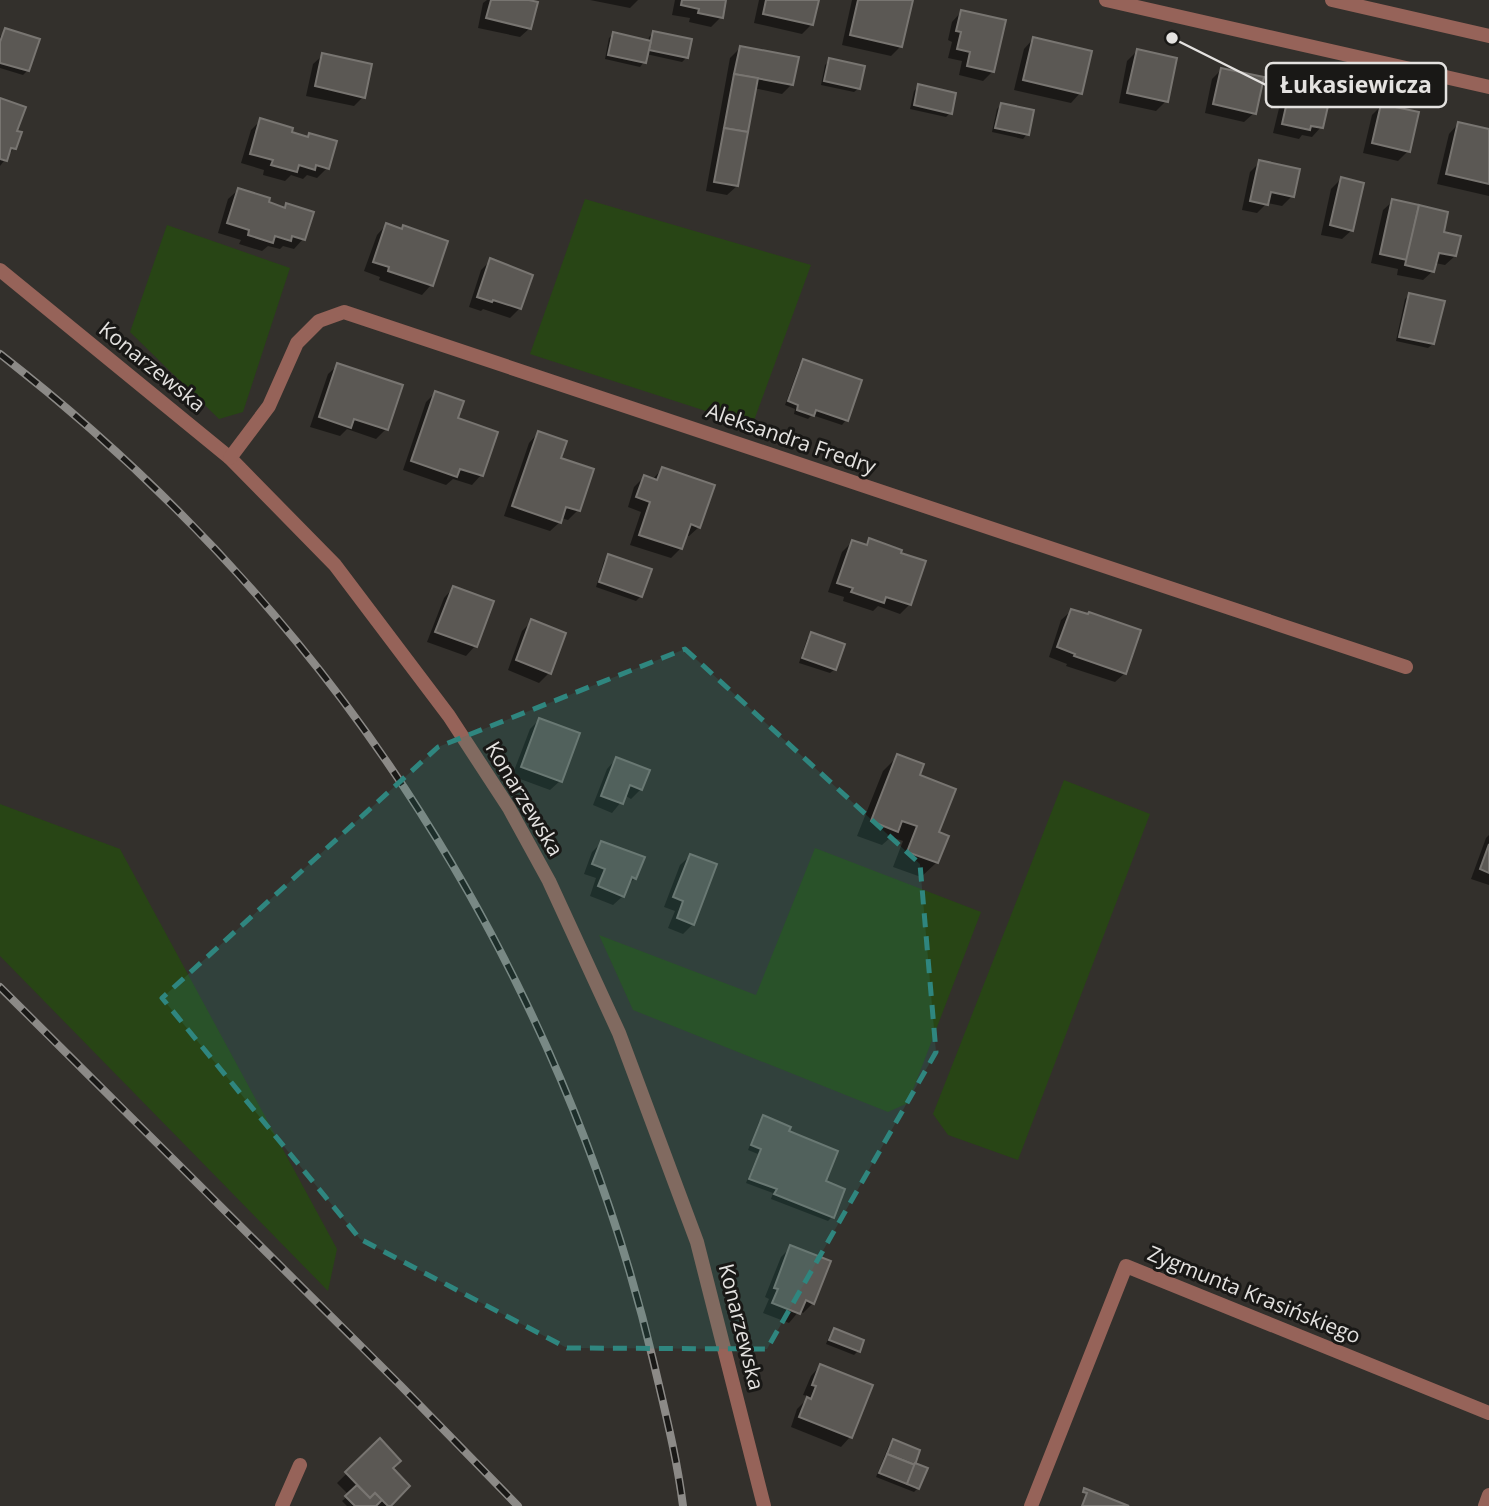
<svg xmlns="http://www.w3.org/2000/svg" width="1489" height="1506" viewBox="0 0 1489 1506" font-family="'Open Sans',sans-serif">
<rect width="100%" height="100%" fill="#33302c"/>
<!-- green -->
<g fill="#284515">
<polygon points="585,199 811,265 752,426 530,354"/>
<polygon points="167,225 290,268 243,412 219,419 130,332"/>
<polygon points="1064,780 1150,814 1018,1160 948,1135 933,1114"/>
<polygon points="0,804 120,849 337,1249 328,1291 0,956"/>
<polygon points="815,848 981,912 908,1103 888,1112 633,1010 599,935 756,995"/>
</g>
<!-- shadow -->
<g fill="#0007">
<polygon points="487,0 522,0 530,28 520,37 478,28 483,3"/>
<polygon points="590,0 638,0 630,8"/>
<polygon points="675,0 724,0 721,17 711,27 689,22 690,18 672,15"/>
<polygon points="759,0 817,0 812,24 802,34 754,23"/>
<polygon points="852,0 909,0 901,46 891,56 842,45"/>
<polygon points="961,12 993,71 983,81 959,75 962,61 948,58 952,42 948,40 952,22"/>
<polygon points="5,30 38,40 27,71 23,75 0,68 0,37"/>
<polygon points="654,33 687,57 682,62 646,54 644,62 640,67 605,59 609,38 614,34 648,42 649,37"/>
<polygon points="1033,39 1080,93 1071,103 1014,90 1024,49"/>
<polygon points="740,48 792,84 782,94 754,88 737,186 727,195 706,191 730,58"/>
<polygon points="1137,51 1166,101 1156,111 1119,103 1127,61"/>
<polygon points="323,55 363,97 354,106 306,96 313,64"/>
<polygon points="830,60 859,88 854,92 821,85 825,65"/>
<polygon points="1222,69 1254,113 1244,122 1205,113 1212,79"/>
<polygon points="919,86 950,113 946,117 910,109 914,91"/>
<polygon points="1291,86 1321,127 1312,137 1302,135 1299,139 1273,133 1282,96"/>
<polygon points="0,100 15,132 14,148 0,166"/>
<polygon points="1001,105 1027,134 1023,139 992,132 997,109"/>
<polygon points="1381,106 1408,151 1398,161 1363,153 1372,115"/>
<polygon points="261,120 290,134 306,138 310,135 327,168 317,178 307,175 303,179 291,175 285,181 263,175 264,170 241,163 251,130"/>
<polygon points="1458,124 1489,131 1489,196 1437,184 1449,134"/>
<polygon points="1260,162 1292,196 1282,206 1267,203 1257,213 1242,210 1250,172"/>
<polygon points="1341,179 1352,230 1342,239 1321,235 1331,189"/>
<polygon points="238,190 267,203 283,209 287,205 303,239 294,249 283,246 280,249 268,246 262,251 239,244 241,240 218,233 228,199"/>
<polygon points="1393,201 1442,234 1455,256 1445,265 1435,263 1433,271 1423,280 1397,275 1398,269 1371,263 1383,210"/>
<polygon points="386,225 401,230 404,227 431,285 422,295 379,280 380,277 364,271 377,235"/>
<polygon points="491,260 520,308 510,318 483,309 481,311 469,307 481,270"/>
<polygon points="1410,295 1433,344 1428,348 1396,341 1405,299"/>
<polygon points="803,361 846,420 842,425 812,415 808,419 794,414 795,409 785,405 799,366"/>
<polygon points="338,365 386,429 376,439 347,429 340,436 310,427 328,374"/>
<polygon points="435,393 456,419 481,475 472,485 453,479 446,485 403,470 426,402"/>
<polygon points="538,433 559,459 592,470 578,510 568,520 561,518 560,522 550,531 504,516 529,443"/>
<polygon points="662,469 699,527 689,536 685,535 680,549 671,558 630,545 641,512 628,507 634,487 644,477 652,480"/>
<polygon points="870,540 910,604 900,614 878,606 873,611 843,601 844,597 828,592 842,552 852,542 864,546"/>
<polygon points="608,556 641,596 636,601 596,587 604,561"/>
<polygon points="453,588 475,646 466,656 427,642 444,598"/>
<polygon points="1071,611 1125,673 1115,682 1066,666 1067,664 1049,657 1061,620"/>
<polygon points="532,621 564,634 549,673 539,683 508,670 522,631"/>
<polygon points="811,634 835,669 830,673 799,663 807,639"/>
<polygon points="539,720 560,781 550,790 512,776 530,729"/>
<polygon points="898,756 918,776 937,833 946,837 936,863 921,877 893,867 903,841 891,837 882,845 857,836 883,771"/>
<polygon points="616,759 641,789 631,799 626,796 612,813 593,805 607,769"/>
<polygon points="1489,835 1489,885 1471,879 1486,838"/>
<polygon points="601,843 635,878 627,886 623,896 613,905 590,896 596,878 584,874 592,852"/>
<polygon points="690,856 693,924 683,934 668,928 675,911 664,907 680,865"/>
<polygon points="763,1117 787,1132 823,1182 832,1217 828,1221 771,1199 773,1193 746,1183 758,1154 748,1150 759,1122"/>
<polygon points="791,1247 813,1303 803,1313 799,1311 789,1323 763,1313 769,1299 765,1297 781,1257"/>
<polygon points="834,1330 858,1351 854,1355 826,1344 830,1334"/>
<polygon points="820,1366 850,1437 841,1447 791,1427 797,1409 806,1400 808,1396 803,1395 811,1376"/>
<polygon points="380,1441 391,1468 388,1506 347,1506 342,1501 349,1495 337,1483"/>
<polygon points="893,1441 913,1464 918,1488 914,1492 876,1477 889,1445"/>
</g>
<!-- building -->
<g fill="#5b5854" stroke="#787571" stroke-width="2">
<polygon points="491,0 529,0 538,2 531,29 486,18"/>
<polygon points="682,0 726,0 723,18 698,13 699,9 681,5"/>
<polygon points="766,0 819,0 813,25 763,14"/>
<polygon points="858,0 913,0 902,47 850,35"/>
<polygon points="961,10 1006,20 994,72 967,66 970,52 957,49 961,32 956,31"/>
<polygon points="5,28 40,39 29,71 0,63 0,42"/>
<polygon points="653,31 692,39 688,58 649,50"/>
<polygon points="613,32 651,41 646,63 608,55"/>
<polygon points="1033,37 1092,51 1082,94 1023,80"/>
<polygon points="740,46 799,57 793,85 734,74"/>
<polygon points="1137,49 1177,58 1168,102 1127,93"/>
<polygon points="322,53 372,64 365,98 315,86"/>
<polygon points="829,58 865,66 860,89 824,81"/>
<polygon points="1221,68 1264,77 1256,114 1213,104"/>
<polygon points="734,74 758,78 748,132 724,128"/>
<polygon points="918,84 956,93 952,114 914,105"/>
<polygon points="1291,84 1331,93 1323,128 1311,126 1310,130 1282,124"/>
<polygon points="0,98 26,107 17,131 22,132 16,149 11,148 7,161 0,159"/>
<polygon points="1001,103 1034,110 1029,135 995,128"/>
<polygon points="1381,104 1419,112 1410,152 1372,143"/>
<polygon points="260,118 293,128 292,132 308,137 309,133 337,141 329,169 316,165 315,170 299,165 297,172 271,165 273,160 250,154"/>
<polygon points="1458,122 1489,129 1489,184 1446,174"/>
<polygon points="724,128 748,132 738,186 714,182"/>
<polygon points="1259,160 1300,169 1294,197 1271,192 1268,205 1250,201"/>
<polygon points="1341,177 1364,183 1353,231 1330,225"/>
<polygon points="238,188 270,198 269,202 285,208 286,203 314,212 305,240 292,236 291,241 275,236 273,243 248,235 249,230 227,223"/>
<polygon points="1392,199 1419,205 1407,260 1380,254"/>
<polygon points="1419,205 1448,212 1444,232 1461,236 1456,256 1439,253 1434,272 1405,265"/>
<polygon points="386,223 402,229 403,225 448,241 433,286 388,271 389,267 373,262"/>
<polygon points="490,258 533,275 521,309 493,300 492,302 477,297"/>
<polygon points="1409,293 1445,301 1434,344 1399,337"/>
<polygon points="803,359 862,380 848,421 816,410 814,416 797,410 798,405 788,401"/>
<polygon points="337,363 403,385 388,430 354,419 351,428 319,417"/>
<polygon points="435,391 464,401 458,418 498,432 483,476 460,469 457,477 411,461"/>
<polygon points="538,431 567,441 561,458 594,469 580,511 566,507 561,523 512,506"/>
<polygon points="662,467 715,485 700,528 691,524 682,549 639,535 650,502 636,497 644,475 657,480"/>
<polygon points="869,538 902,550 901,553 926,561 911,605 886,597 884,603 851,592 853,588 837,583 852,540 867,545"/>
<polygon points="608,554 652,569 642,597 599,582"/>
<polygon points="453,586 494,601 477,647 435,632"/>
<polygon points="1071,609 1088,614 1089,612 1141,630 1126,674 1074,656 1075,654 1057,647"/>
<polygon points="531,619 566,633 551,674 516,660"/>
<polygon points="811,632 845,644 836,670 802,658"/>
<polygon points="539,718 580,733 562,782 521,767"/>
<polygon points="897,754 924,764 920,775 956,789 939,832 949,836 938,863 907,852 917,826 902,821 898,832 871,821"/>
<polygon points="616,757 650,770 642,790 630,785 623,804 601,796"/>
<polygon points="601,841 645,857 636,879 632,877 624,897 598,886 605,869 592,864"/>
<polygon points="1489,844 1489,873 1480,869"/>
<polygon points="690,854 717,864 694,925 677,918 683,901 673,897"/>
<polygon points="763,1115 791,1127 789,1131 838,1151 826,1181 845,1189 834,1218 774,1194 777,1189 749,1179 761,1149 751,1145"/>
<polygon points="790,1245 831,1261 814,1304 806,1300 800,1314 772,1303 778,1289 774,1288"/>
<polygon points="834,1328 864,1340 860,1352 829,1340"/>
<polygon points="820,1364 873,1385 852,1438 799,1417 807,1397 811,1399 816,1386 812,1385"/>
<polygon points="380,1438 401,1461 393,1468 410,1486 391,1506 388,1506 375,1493 370,1498 345,1472"/>
<polygon points="893,1439 920,1450 915,1465 887,1454"/>
<polygon points="887,1454 915,1465 907,1484 879,1473"/>
<polygon points="915,1463 928,1468 919,1489 907,1484"/>
<polygon points="357,1485 370,1498 375,1493 382,1500 376,1506 355,1506 345,1496"/>
<polygon points="1084,1488 1129,1506 1082,1506 1087,1493 1083,1492"/>
</g>
<g fill="none" stroke-linecap="round" stroke-linejoin="round">
<!-- street -->
<g stroke="#966359" stroke-width="14">
<polyline points="1106,0 1489,87"/>
<polyline points="1332,0 1489,36"/>
<polyline points="0,270 230,458 335,565 449,716 509,808 549,881 619,1033 697,1242 764,1506"/>
<polyline points="230,458 269,406 297,343 319,321 344,312 1406,667"/>
<polyline points="282,1506 300,1465"/>
<polyline points="1031,1506 1126,1266 1489,1413"/>
<polyline points="1485,1506 1489,1495"/>
</g>
<defs>
<g id="rail">
<path d="M0 354C108 438 209 535 296 641 467 849 593 1103 654 1364 665 1411 677 1458 683 1506"/>
<polyline points="0,987 401,1386 518,1506"/>
</g>
</defs>
<!-- rail casing -->
<use href="#rail" stroke="#8c8a87" stroke-width="8"/>
<!-- rail -->
<use href="#rail" stroke="#191816" stroke-width="5" stroke-dasharray="16" stroke-linecap="butt"/>
</g>
<!-- marked area -->
<path fill="#2f867f" fill-opacity="0.2" stroke="#2f867f" stroke-width="5" stroke-dasharray="14 9" stroke-linejoin="round" d="M685 649 920 864 936 1052 767 1349 567 1348 360 1239 162 998 438 747Z"/>
<g text-anchor="middle" stroke-width="6" stroke-linejoin="round" paint-order="stroke">
<!-- street labels -->
<g font-size="21" fill="#e4e2e0" stroke="#191816">
<text transform="translate(152 367) rotate(39)" y="7">Konarzewska</text>
<text transform="translate(791 439) rotate(19)" y="7">Aleksandra Fredry</text>
<text transform="translate(524 799) rotate(59)" y="7">Konarzewska</text>
<text transform="translate(1254 1295) rotate(22)" y="7">Zygmunta Krasińskiego</text>
<text transform="translate(741 1327) rotate(76)" y="7">Konarzewska</text>
</g>
</g>
<!-- callouts -->
<path fill="none" stroke="#e4e2e0" stroke-width="2.5" d="M1172 38L1266 85"/>
<circle fill="#e4e2e0" stroke="#191816" stroke-width="2.5" cx="1172" cy="38" r="7"/>
<rect fill="#191816" stroke="#e4e2e0" stroke-width="2.5" x="1266" y="63" width="180" height="44" rx="7"/>
<g font-size="23" text-anchor="middle" font-weight="bold" fill="#e4e2e0">
<text x="1356" y="93">Łukasiewicza</text>
</g>
</svg>
